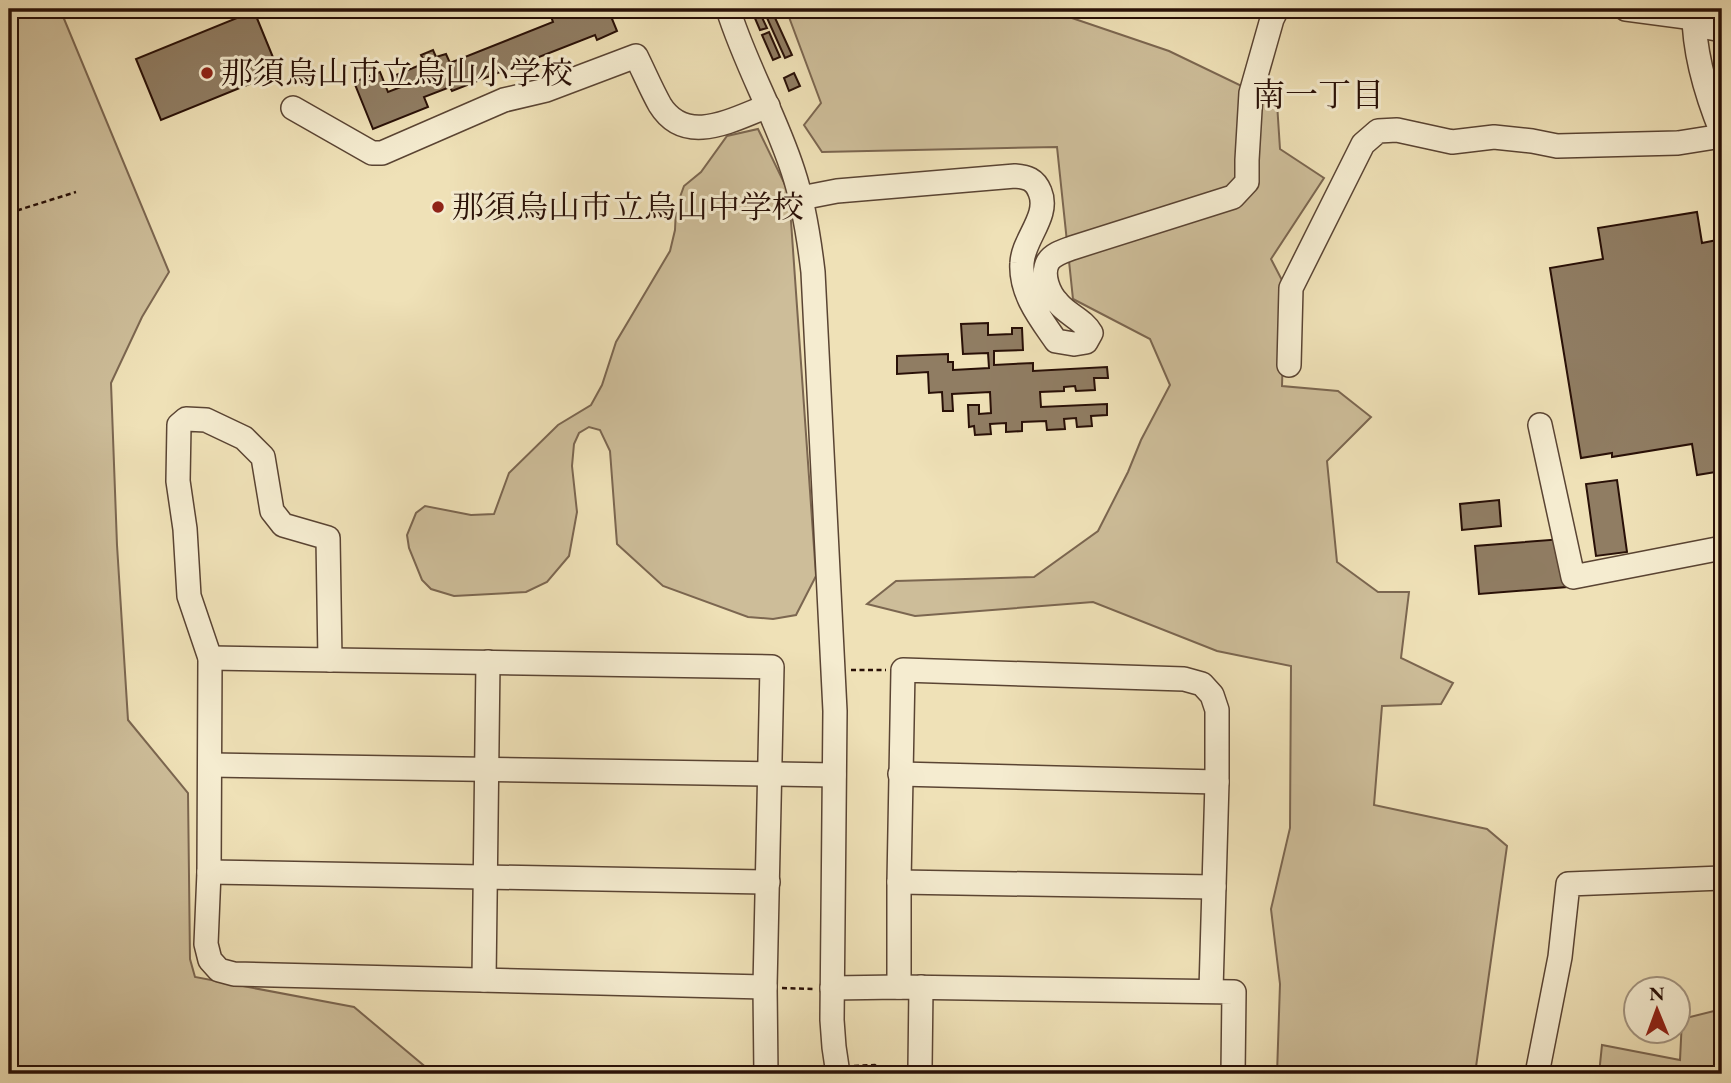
<svg xmlns="http://www.w3.org/2000/svg" width="1731" height="1083" viewBox="0 0 1731 1083" font-family="'EB Garamond','Noto Serif JP',serif">
<rect width="100%" height="100%" fill="#efe1b7"/>
<filter id="stains"><feTurbulence type="fractalNoise" baseFrequency=".00286" numOctaves="4"/><feColorMatrix values="0 0 0 0 .2 0 0 0 0 .09 0 0 0 0 .02 0 0 0 .5 -.17"/></filter>
<radialGradient id="worn" r=".72"><stop offset=".6" stop-color="#630" stop-opacity="0"/><stop offset="1" stop-color="#630" stop-opacity=".3"/></radialGradient>
<!-- green -->
<g fill="#cdbd99" stroke="#7b6650" stroke-width="2">
<polygon points="9,9 65,9 62,14 169,272 142,317 111,383 117,545 128,720 188,793 190,959 195,977 354,1007 434,1074 9,1074"/>
<polygon points="786,9 1066,9 1066,16 1169,51 1277,103 1280,149 1324,178 1271,259 1285,286 1282,386 1338,391 1371,417 1327,461 1337,562 1378,592 1409,592 1401,658 1453,683 1441,704 1382,706 1374,805 1487,829 1507,846 1475,1074 1277,1074 1280,984 1271,909 1290,828 1291,666 1217,651 1093,602 915,616 867,604 896,581 1034,577 1098,531 1128,472 1141,440 1170,385 1150,339 1073,299 1057,147 822,152 804,125 821,103"/>
<polygon points="758,129 789,193 816,576 796,615 773,619 748,617 663,586 617,544 610,451 600,430 589,427 579,433 574,444 572,466 577,512 569,556 547,582 526,592 454,596 431,589 422,580 409,548 407,535 416,513 425,506 471,515 494,514 509,473 558,425 591,405 602,385 616,342 670,251 675,230 676,208 684,186 701,172 727,136"/>
<polygon points="1722,1009 1722,1074 1599,1074 1602,1045 1680,1060 1682,1019"/>
</g>
<!-- building -->
<g fill="#907d63" stroke="#291007" stroke-width="2">
<polygon points="555,9 608,9 617,31 597,40 595,35 452,91 450,87 424,97 428,107 373,129 354,82 380,72 388,92 401,87 396,75 425,63 421,55 433,50 436,57 446,54 450,63 553,22 549,11"/>
<polygon points="751,9 758,9 767,28 760,30"/>
<polygon points="763,9 771,9 792,55 785,58"/>
<polygon points="254,11 279,72 161,120 136,59"/>
<polygon points="769,32 780,57 773,60 762,35"/>
<polygon points="794,73 800,86 789,91 784,78"/>
<polygon points="1697,212 1702,243 1722,239 1722,471 1697,475 1692,444 1612,457 1612,453 1581,458 1550,268 1603,259 1598,228"/>
<polygon points="988,323 988,335 1012,334 1012,328 1022,328 1023,350 994,351 994,365 1033,363 1033,371 1107,367 1108,378 1094,378 1095,390 1076,391 1075,386 1064,387 1064,391 1040,392 1041,407 1107,404 1107,415 1091,416 1092,426 1077,427 1076,418 1064,419 1065,429 1047,430 1046,421 1022,422 1022,431 1006,432 1006,423 990,424 991,434 975,435 974,426 969,427 968,405 979,405 979,414 991,413 990,392 952,394 953,411 943,411 942,392 929,393 928,372 897,374 897,356 948,354 948,362 953,362 953,370 989,368 988,353 963,354 961,324"/>
<polygon points="1617,480 1627,552 1596,556 1586,484"/>
<polygon points="1499,500 1501,526 1462,530 1460,504"/>
<polygon points="1563,539 1567,587 1479,594 1475,546"/>
</g>
<g fill="none" stroke-linecap="round" stroke-linejoin="round">
<defs>
<g id="minor">
<path d="M728 9C745 64 775 115 793 171 804 204 809 238 813 272L835 711 832 1020 834 1047 838 1074"/>
<polyline points="1626,9 1694,18"/>
<path d="M1694 9C1693 51 1706 94 1722 133"/>
<polyline points="1695,25 1722,30"/>
<path d="M293 108 372 153H382L504 100 546 90 636 56C644 72 651 89 660 105 686 147 733 119 768 106"/>
<path d="M801 198 837 191 1015 176C1027 177 1035 179 1040 192 1050 216 1023 239 1022 263 1020 293 1040 318 1056 341L1074 344 1086 342 1091 333C1084 320 1068 315 1058 303 1049 294 1041 275 1048 262 1053 254 1064 251 1072 248L1233 197 1247 182V160L1251 93 1272 19 1277 9"/>
<polyline points="1289,365 1291,288 1363,144 1378,131 1397,130 1452,142 1494,137 1532,141 1557,146 1678,143 1722,136"/>
<polyline points="1540,425 1573,577 1722,548"/>
<polyline points="210,658 772,667 765,987 766,1074"/>
<polyline points="330,660 328,538 283,525 272,511 263,457 244,438 206,420 186,419 179,425 178,481 185,529 189,596 210,658 209,872 206,944 210,960 219,970 234,974 765,987"/>
<polyline points="211,765 834,775"/>
<polyline points="900,774 1217,782"/>
<polyline points="209,872 768,882"/>
<polyline points="899,882 1214,887"/>
<polyline points="484,980 488,662"/>
<polyline points="899,987 899,882 903,670 1184,679 1202,684 1212,695 1217,710 1217,782 1211,990"/>
<polyline points="921,987 920,1068 922,1074"/>
<polyline points="832,988 899,987 1234,992 1233,1074"/>
<polyline points="1537,1074 1560,957 1568,884 1722,878"/>
</g>
</defs>
<!-- minor casing -->
<use href="#minor" stroke="#5a4433" stroke-width="26"/>
<!-- path -->
<g stroke="#291007" stroke-width="2.5" stroke-dasharray="5 3.5" stroke-linecap="butt">
<polyline points="9,213 76,192"/>
<polyline points="851,670 886,670"/>
<polyline points="782,988 814,989"/>
<polyline points="854,1066 875,1065 882,1074"/>
</g>
<!-- minor -->
<use href="#minor" stroke="#f5ecd0" stroke-width="23"/>
</g>
<!-- markers -->
<g fill="#8f2418" stroke="#f5ecd0" stroke-width="2.5">
<circle cx="207" cy="73" r="7"/>
<circle cx="438" cy="207" r="7"/>
</g>
<g text-anchor="middle" stroke-width="6" stroke-linejoin="round" paint-order="stroke">
<!-- poi labels -->
<g font-size="32" fill="#291007" stroke="#f5ecd0" text-anchor="start">
<text x="221" y="84">那須烏山市立烏山小学校</text>
<text x="452" y="218">那須烏山市立烏山中学校</text>
</g>
<!-- neighbourhood labels -->
<g font-size="33" fill="#291007" stroke="#f5ecd0">
<text x="1318" y="106">南一丁目</text>
</g>
</g>
<!-- margin -->
<rect width="1731" height="1083" fill="none" stroke="#efe1b7" stroke-width="35"/>
<rect x="10" y="10" width="1710" height="1062" fill="none" stroke="#291007" stroke-width="3.5"/>
<rect x="18" y="18" width="1696" height="1048" fill="none" stroke="#291007" stroke-width="2"/>
<!-- north arrow -->
<g transform="translate(1657 1010) rotate(359)"><circle r="33" fill="#f5ecd0" stroke="#a39480" stroke-width="2"/>
<path d="M0-5L12 26L0 18L-12 26Z" fill="#8f2418"/>
<text y="-10" font-size="19" font-weight="bold" text-anchor="middle" fill="#291007">N</text>
</g>
<rect width="100%" height="100%" filter="url(#stains)"/>
<rect width="100%" height="100%" fill="url(#worn)"/>
</svg>
